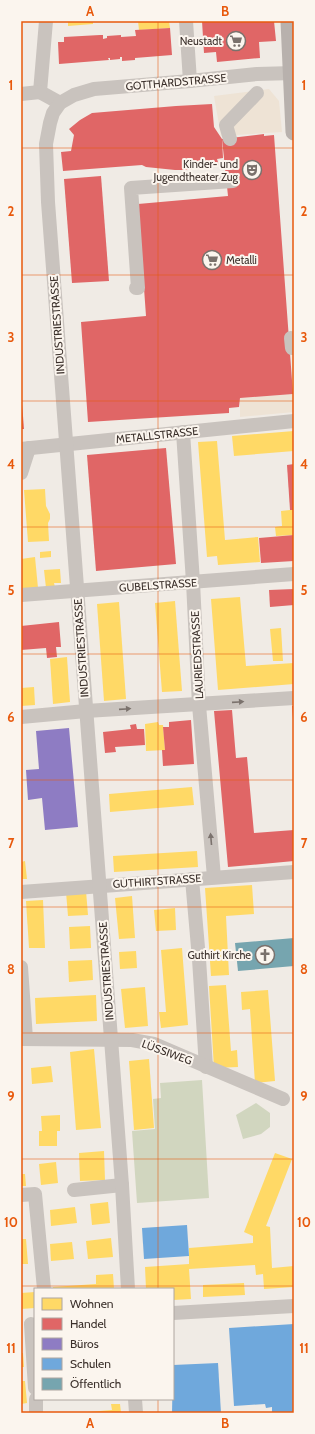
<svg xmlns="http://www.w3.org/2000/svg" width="315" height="1434" viewBox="0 0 315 1434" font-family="Cabin,sans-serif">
<rect width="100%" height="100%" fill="#f0ebe5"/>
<!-- green -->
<g fill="#d1d6bf">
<polygon points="202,1080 209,1198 137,1203 132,1131 155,1129 153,1099 161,1098 160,1083"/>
<polygon points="256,1103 270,1113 270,1127 261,1134 243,1139 236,1115"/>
</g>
<!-- plaza -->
<g fill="#eee3d5">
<polygon points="269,89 279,101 282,132 221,136 214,96"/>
<polygon points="294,394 294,412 240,417 240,398"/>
</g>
<!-- homes -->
<g fill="#ffd966">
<polygon points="68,21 93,21 93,24 68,26"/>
<polygon points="138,21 169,21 170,28 139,30"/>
<polygon points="294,431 294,451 234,456 232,436"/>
<polygon points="217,441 225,540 258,537 260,562 218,565 217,556 207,557 198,442"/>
<polygon points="45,489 46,506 50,514 50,519 48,523 49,541 28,542 24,490"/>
<polygon points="290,510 294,510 294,535 276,536 275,527 282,526 281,511"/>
<polygon points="51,551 51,557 40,558 40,552"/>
<polygon points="35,557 38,588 21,590 21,559"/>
<polygon points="60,569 61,583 54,583 55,587 46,588 44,570"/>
<polygon points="240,597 246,666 294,663 294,684 218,690 211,599"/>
<polygon points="175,601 182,691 162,692 155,603"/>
<polygon points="119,602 126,699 104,701 97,604"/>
<polygon points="281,628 283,661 273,661 270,629"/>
<polygon points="67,657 70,702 53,704 50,659"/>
<polygon points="34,687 35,705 21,706 21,688"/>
<polygon points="158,722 159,725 163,725 165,750 146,751 145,724"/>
<polygon points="192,787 194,805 110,812 109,794"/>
<polygon points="197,851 198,867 114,872 113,856"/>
<polygon points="25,861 27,879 21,879 21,862"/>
<polygon points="252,885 254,914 226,916 229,975 211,976 205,888"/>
<polygon points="86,891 88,915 68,916 66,892"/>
<polygon points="132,896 135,938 119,939 115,898"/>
<polygon points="43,900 45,948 29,948 26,901"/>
<polygon points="175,908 176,930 156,931 154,910"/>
<polygon points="90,926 91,948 70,949 69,927"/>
<polygon points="182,948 188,1025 161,1028 159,1012 166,1012 161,950"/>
<polygon points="136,951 137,968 120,969 119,952"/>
<polygon points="92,960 93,980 69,982 68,961"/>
<polygon points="226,985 231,1051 237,1050 238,1067 214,1068 209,986"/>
<polygon points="145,987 148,1026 125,1028 121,989"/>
<polygon points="268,990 275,1081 255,1083 250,1009 242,1010 241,992"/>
<polygon points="96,995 97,1021 36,1024 35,998"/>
<polygon points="94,1049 101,1128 76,1130 70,1052"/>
<polygon points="149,1059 154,1128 134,1130 129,1061"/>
<polygon points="51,1066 53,1082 32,1084 31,1068"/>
<polygon points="60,1115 60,1131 57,1131 57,1146 39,1146 39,1131 42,1131 41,1116"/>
<polygon points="104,1151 105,1180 80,1181 79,1153"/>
<polygon points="275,1153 292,1159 266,1226 270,1227 272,1268 294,1266 294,1287 264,1289 263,1274 256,1275 255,1265 189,1269 191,1299 173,1300 173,1289 146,1289 145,1267 189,1264 189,1248 253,1243 253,1236 244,1232"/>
<polygon points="56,1162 58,1183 41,1185 39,1164"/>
<polygon points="21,1174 25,1174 26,1186 21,1186"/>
<polygon points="108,1202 110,1223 92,1225 90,1204"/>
<polygon points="75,1207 77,1223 51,1226 50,1210"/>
<polygon points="111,1238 113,1257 88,1259 86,1241"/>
<polygon points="21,1239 26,1239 28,1264 21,1264"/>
<polygon points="72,1242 74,1259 51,1261 50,1244"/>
<polygon points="113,1274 114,1289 53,1289 53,1287 96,1284 96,1275"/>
<polygon points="244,1283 245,1295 203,1297 203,1285"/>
<polygon points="35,1292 35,1308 21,1309 21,1293"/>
<polygon points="21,1353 23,1353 24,1367 21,1367"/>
<polygon points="21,1381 25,1381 27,1403 21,1404"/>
<polygon points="111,1404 120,1404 121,1413 89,1413 88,1412 112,1410"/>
</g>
<!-- shops -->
<g fill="#e06666">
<polygon points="202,21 274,21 276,41 259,42 260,58 217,62 216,52 204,53"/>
<polygon points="170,28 172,55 135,58 135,60 122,61 122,57 120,57 120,59 110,60 110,58 108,58 109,60 59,64 58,42 64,42 64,37 100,35 103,35 103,39 107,38 107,36 121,35 121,37 136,36 135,30"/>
<polygon points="212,104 214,127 222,139 223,158 217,159 219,165 194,170 175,170 146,167 142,165 63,171 61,152 71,151 74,135 69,129 80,120 92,113 176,106"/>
<polygon points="264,134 264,136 274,135 293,394 240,398 239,407 229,408 229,413 88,422 81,322 146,316 138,204 228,196 222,139"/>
<polygon points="101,176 109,281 72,283 64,179"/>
<polygon points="21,404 22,404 24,429 21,429"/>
<polygon points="166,448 176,564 96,571 87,455"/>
<polygon points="294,464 294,510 290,510 287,465"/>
<polygon points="294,535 294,561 261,563 259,538"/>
<polygon points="294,589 294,605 270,607 269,590"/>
<polygon points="59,622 61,647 56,647 57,657 47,658 46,648 21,650 21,626"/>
<polygon points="292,706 294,706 294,719 293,719"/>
<polygon points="232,710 236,758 247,757 254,833 294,830 294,861 228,867 214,711"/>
<polygon points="191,720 194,764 163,766 162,750 165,750 163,727 169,727 169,722"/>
<polygon points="136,724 137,729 144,729 145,745 115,747 116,752 105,753 103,732 131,729 130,725"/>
</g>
<!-- offices -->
<polygon fill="#8e7cc3" points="69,728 78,827 45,830 42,798 28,800 26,770 39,769 36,731"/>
<!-- schools -->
<g fill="#6fa8dc">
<polygon points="187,1225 189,1256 144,1259 142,1228"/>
<polygon points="294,1324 294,1413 272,1413 272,1407 266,1408 265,1404 234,1406 229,1328"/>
<polygon points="218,1363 221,1413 172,1413 173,1365"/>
</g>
<!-- public -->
<polygon fill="#76a5af" points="294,938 294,966 238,971 235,943"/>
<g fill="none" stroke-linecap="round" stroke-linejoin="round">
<!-- minor -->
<g stroke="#c9c3be" stroke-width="14">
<polyline points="46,21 40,92 60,103"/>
<polyline points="186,21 190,81"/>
<polyline points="21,94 40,92"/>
<polyline points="230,139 226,125 257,93"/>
<polyline points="136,288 138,288 131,188 233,181"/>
<polyline points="291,338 292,348"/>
<polyline points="183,432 193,582 199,705 214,877"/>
<polyline points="21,449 294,421"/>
<polyline points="21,473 29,448"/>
<polyline points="21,595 294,574"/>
<polyline points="21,717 86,711 294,698"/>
<polyline points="192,879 199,959 206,1067"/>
<polyline points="21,892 294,872"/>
<polyline points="21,967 26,1039"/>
<polyline points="21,1039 132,1040 154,1044 283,1099"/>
<polyline points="74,1190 122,1185"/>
<polyline points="21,1195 35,1194 44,1289"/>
<polyline points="128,1289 122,1185 48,202 46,144 50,123 53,113 60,103 74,95 94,89 190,81 257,74 294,73"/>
<polyline points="173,1313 294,1306"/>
<polyline points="31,1324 35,1388"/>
<polyline points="36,1399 36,1413"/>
<polyline points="135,1399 136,1413"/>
</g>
<!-- major -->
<polyline stroke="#b8b1ad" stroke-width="17" points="289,21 294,132"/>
</g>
<!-- one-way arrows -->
<defs><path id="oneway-solid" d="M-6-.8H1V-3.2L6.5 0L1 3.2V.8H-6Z"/></defs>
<g fill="#7b726d">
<use href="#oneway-solid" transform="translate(238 702) rotate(-4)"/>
<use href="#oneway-solid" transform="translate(125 709) rotate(-4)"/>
<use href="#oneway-solid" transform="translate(211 839) rotate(-95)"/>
</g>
<!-- grid -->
<path fill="none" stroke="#e8590c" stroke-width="1" stroke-opacity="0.55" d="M158 21V1289M21 148H294M21 275H294M21 401H294M21 527H294M21 654H294M21 780H294M21 907H294M21 1033H294M21 1159H294M21 1286H294M158 1399V1413"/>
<!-- icons -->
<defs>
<symbol id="supermarket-ring" viewBox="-11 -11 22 22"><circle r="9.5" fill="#fbf5ee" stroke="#7a716c" stroke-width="1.5"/><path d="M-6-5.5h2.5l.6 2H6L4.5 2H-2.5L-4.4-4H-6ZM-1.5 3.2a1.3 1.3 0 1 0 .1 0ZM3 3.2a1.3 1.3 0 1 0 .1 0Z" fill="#7a716c"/></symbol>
<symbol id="theatre-ring" viewBox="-11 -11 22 22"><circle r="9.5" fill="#fbf5ee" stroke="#7a716c" stroke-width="1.5"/><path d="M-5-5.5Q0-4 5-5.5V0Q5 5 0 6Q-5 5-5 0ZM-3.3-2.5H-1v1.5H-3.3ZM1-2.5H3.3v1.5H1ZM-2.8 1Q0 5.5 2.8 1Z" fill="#7a716c"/></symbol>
<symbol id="church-ring" viewBox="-11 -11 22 22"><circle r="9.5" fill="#fbf5ee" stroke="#7a716c" stroke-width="1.5"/><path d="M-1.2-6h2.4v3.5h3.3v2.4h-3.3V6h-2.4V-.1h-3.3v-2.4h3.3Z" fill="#7a716c"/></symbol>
</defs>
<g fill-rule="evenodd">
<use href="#supermarket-ring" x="225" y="30" width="22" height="22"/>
<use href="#theatre-ring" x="241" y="159" width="22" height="22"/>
<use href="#supermarket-ring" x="201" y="249" width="22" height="22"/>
<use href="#church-ring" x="254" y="944" width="22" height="22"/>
</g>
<g text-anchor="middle" stroke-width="4" stroke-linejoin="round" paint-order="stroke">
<!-- poi labels -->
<g font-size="11" fill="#3b302b" stroke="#fbf5ee" text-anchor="end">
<text x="222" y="45">Neustadt</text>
<text x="238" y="168">Kinder- und<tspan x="238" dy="13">Jugendtheater Zug</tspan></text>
<text x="226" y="264" text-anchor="start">Metalli</text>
<text x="251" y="959">Guthirt Kirche</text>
</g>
<!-- street labels -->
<g font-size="11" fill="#3b302b" stroke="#fbf5ee">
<text transform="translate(176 82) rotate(-5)" y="4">GOTTHARDSTRASSE</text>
<text transform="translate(57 325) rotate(-94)" y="4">INDUSTRIESTRASSE</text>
<text transform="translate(157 435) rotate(-6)" y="4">METALLSTRASSE</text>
<text transform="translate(158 585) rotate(-4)" y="4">GUBELSTRASSE</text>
<text transform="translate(81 648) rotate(-94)" y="4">INDUSTRIESTRASSE</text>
<text transform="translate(197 655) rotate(-93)" y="4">LAURIEDSTRASSE</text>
<text transform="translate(157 881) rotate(-4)" y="4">GUTHIRTSTRASSE</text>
<text transform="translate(106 971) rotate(-94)" y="4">INDUSTRIESTRASSE</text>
<text transform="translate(167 1052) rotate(20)" y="4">LÜSSIWEG</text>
</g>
</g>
<!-- border -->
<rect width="315" height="1434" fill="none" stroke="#fbf5ee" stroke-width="44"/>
<!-- legend -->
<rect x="34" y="1288" width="140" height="112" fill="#fbf5ee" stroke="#aea6a0"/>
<rect x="42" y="1298" width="20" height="12" fill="#ffd966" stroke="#aea6a0"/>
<text x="70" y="1308" font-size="12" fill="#3b302b">Wohnen</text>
<rect x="42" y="1318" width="20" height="12" fill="#e06666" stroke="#aea6a0"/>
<text x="70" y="1328" font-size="12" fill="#3b302b">Handel</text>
<rect x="42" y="1338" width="20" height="12" fill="#8e7cc3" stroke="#aea6a0"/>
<text x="70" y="1348" font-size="12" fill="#3b302b">Büros</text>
<rect x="42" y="1358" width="20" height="12" fill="#6fa8dc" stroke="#aea6a0"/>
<text x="70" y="1368" font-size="12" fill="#3b302b">Schulen</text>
<rect x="42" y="1378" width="20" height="12" fill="#76a5af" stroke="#aea6a0"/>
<text x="70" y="1388" font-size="12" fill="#3b302b">Öffentlich</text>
<rect x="22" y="22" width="271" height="1390" fill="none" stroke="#e8590c" stroke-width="1.5"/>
<g font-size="13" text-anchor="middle" font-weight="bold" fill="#e8590c">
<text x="90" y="16">A</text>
<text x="225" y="16">B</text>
<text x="11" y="90">1</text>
<text x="304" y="90">1</text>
<text x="11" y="216">2</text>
<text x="304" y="216">2</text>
<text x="11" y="342">3</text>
<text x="304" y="342">3</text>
<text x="11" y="469">4</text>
<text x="304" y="469">4</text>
<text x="11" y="595">5</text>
<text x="304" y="595">5</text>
<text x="11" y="722">6</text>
<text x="304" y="722">6</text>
<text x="11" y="848">7</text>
<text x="304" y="848">7</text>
<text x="11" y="974">8</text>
<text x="304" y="974">8</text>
<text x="11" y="1101">9</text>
<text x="304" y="1101">9</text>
<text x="11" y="1227">10</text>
<text x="304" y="1227">10</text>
<text x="11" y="1353">11</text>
<text x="304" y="1353">11</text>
<text x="90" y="1428">A</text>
<text x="225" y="1428">B</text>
</g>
</svg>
